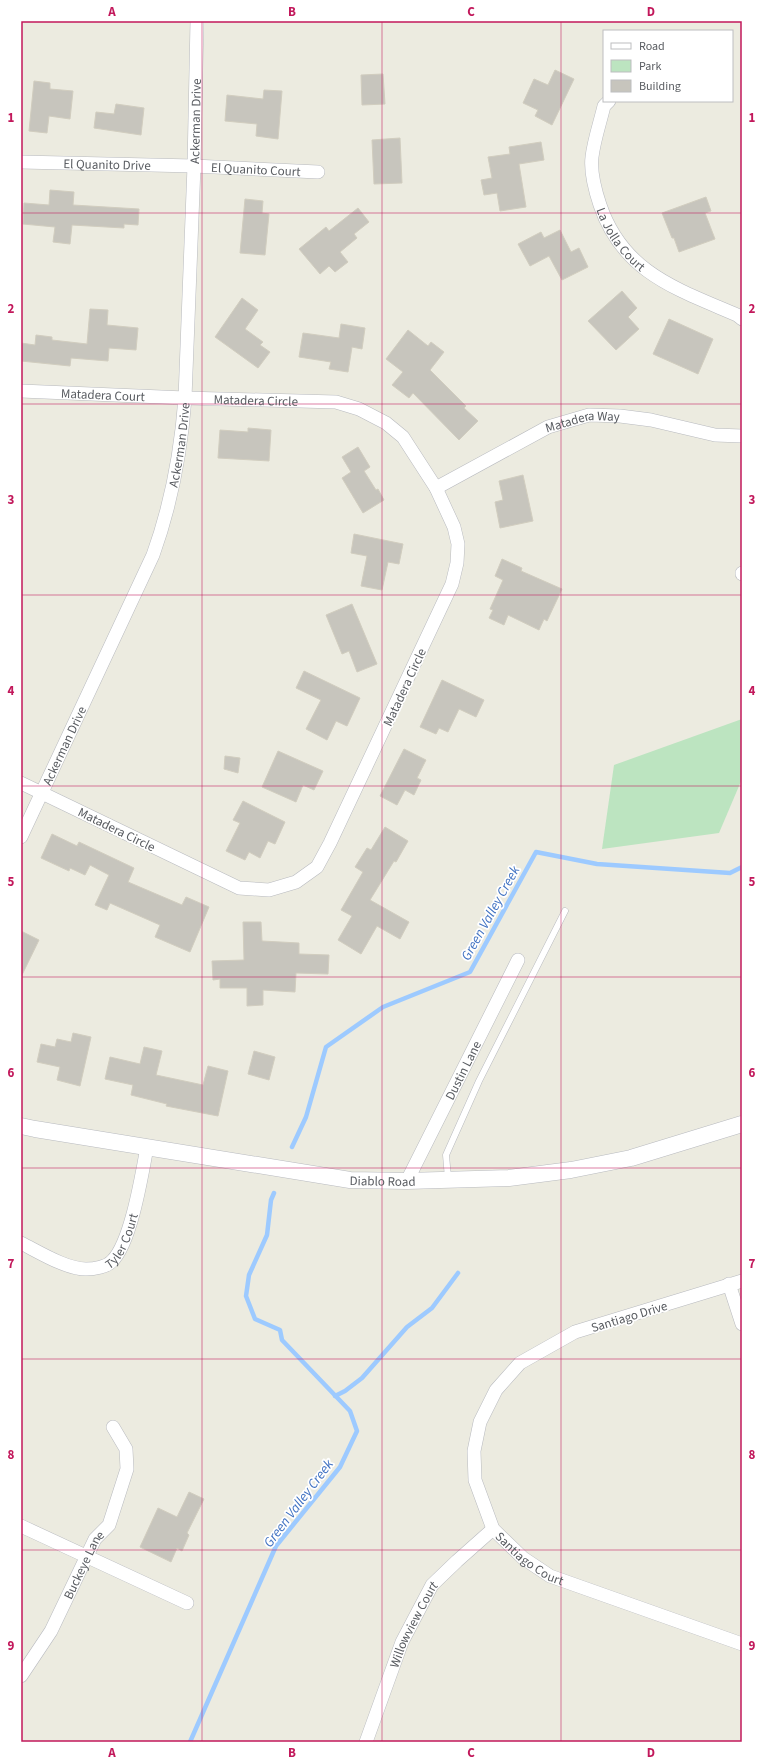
<svg xmlns="http://www.w3.org/2000/svg" width="763" height="1763" viewBox="0 0 763 1763" font-family="'Source Sans 3',sans-serif">
<rect width="100%" height="100%" fill="#ecebe0"/>
<!-- green -->
<polygon fill="#bce4c0" points="742,719 742,779 719,833 602,849 614,765"/>
<g fill="none" stroke-linecap="round" stroke-linejoin="round">
<!-- stream -->
<g stroke="#9dcaff" stroke-width="4.5">
<polyline points="292,1147 306,1117 326,1047 383,1007 470,972 536,852 597,864 730,873 742,867"/>
<polyline points="335,1396 345,1391 362,1378 407,1327 432,1308 458,1273"/>
<polyline points="190,1742 276,1546 340,1467 357,1431 350,1411 282,1340 280,1330 255,1319 246,1296 249,1275 267,1235 271,1200 274,1193"/>
</g>
</g>
<!-- building -->
<g fill="#c7c5bd" stroke="#d1cdbf">
<polygon points="555,70 574,79 552,125 535,116 538,110 523,103 534,79 548,85"/>
<polygon points="383,74 385,104 362,105 361,75"/>
<polygon points="34,81 50,83 50,89 73,91 70,119 49,116 47,133 29,131"/>
<polygon points="264,90 282,91 278,139 256,136 257,124 225,121 227,95 263,99"/>
<polygon points="116,104 144,108 141,135 94,128 96,112 114,114"/>
<polygon points="400,138 402,183 374,184 372,140"/>
<polygon points="541,142 544,160 519,164 526,207 500,211 497,193 484,195 481,180 492,178 488,157 510,154 509,147"/>
<polygon points="50,190 74,192 73,205 139,209 138,225 124,224 124,228 72,225 70,244 53,242 55,227 23,224 24,203 49,205"/>
<polygon points="706,197 711,211 705,213 715,239 679,252 674,238 672,238 662,213"/>
<polygon points="245,199 263,201 262,213 269,214 265,255 240,253"/>
<polygon points="358,208 369,222 354,234 357,238 340,252 348,262 335,272 329,266 320,274 299,249 326,227 329,231"/>
<polygon points="560,230 571,252 579,248 588,267 562,280 549,256 530,266 518,244 541,232 544,238"/>
<polygon points="622,291 637,308 628,317 639,329 616,350 588,321"/>
<polygon points="242,298 258,310 245,329 263,342 260,345 270,352 258,368 215,337"/>
<polygon points="90,309 108,310 107,325 138,328 136,350 109,348 108,361 71,358 70,366 21,361 21,343 35,345 36,335 52,337 52,340 87,344"/>
<polygon points="669,319 713,339 698,374 653,354"/>
<polygon points="341,324 365,328 362,349 352,347 348,372 329,369 331,362 299,357 303,333 339,338"/>
<polygon points="408,330 428,346 431,342 444,352 430,370 466,406 464,408 478,421 459,440 413,393 409,398 392,385 403,372 386,359"/>
<polygon points="248,428 271,430 269,461 218,458 220,430 248,432"/>
<polygon points="358,447 370,467 364,471 376,490 378,489 384,500 363,513 342,478 351,472 342,457"/>
<polygon points="523,475 533,521 500,528 495,502 503,500 499,481"/>
<polygon points="354,534 403,544 399,564 388,562 382,590 361,586 367,556 351,553"/>
<polygon points="502,559 522,568 521,571 562,589 547,621 544,619 539,630 508,615 504,625 489,618 493,610 490,609 503,580 495,576"/>
<polygon points="352,604 377,664 357,672 349,651 342,654 326,615"/>
<polygon points="304,671 360,698 347,726 336,721 327,740 306,729 321,700 296,688"/>
<polygon points="442,680 484,700 476,717 459,709 448,732 439,728 436,734 420,727"/>
<polygon points="404,749 426,760 417,778 421,780 414,795 405,790 397,805 380,796"/>
<polygon points="278,751 323,771 314,790 303,785 296,802 262,787"/>
<polygon points="225,756 240,758 238,773 224,769"/>
<polygon points="243,801 285,822 275,844 268,841 260,858 249,852 245,860 226,851 240,823 233,820"/>
<polygon points="385,827 408,841 396,862 394,861 370,900 409,922 400,939 377,926 361,954 338,940 352,916 341,910 363,872 355,867 367,848 371,850"/>
<polygon points="52,834 77,846 79,842 134,868 128,882 182,905 186,897 209,907 190,952 155,937 160,925 110,903 107,910 95,905 109,875 90,865 85,875 70,868 69,871 41,858"/>
<polygon points="243,922 261,922 262,941 299,943 299,954 329,955 328,974 296,973 295,992 263,990 263,1005 247,1006 247,988 220,988 220,979 213,980 212,961 244,960"/>
<polygon points="21,931 39,940 21,977"/>
<polygon points="73,1033 91,1037 80,1086 57,1080 60,1067 37,1062 41,1044 55,1047 57,1039 71,1042"/>
<polygon points="144,1047 162,1051 156,1075 203,1085 208,1066 228,1071 218,1116 166,1106 167,1104 131,1095 133,1085 105,1079 110,1057 140,1064"/>
<polygon points="254,1051 275,1057 269,1080 248,1074"/>
<polygon points="189,1492 204,1499 187,1533 189,1535 182,1551 177,1548 171,1562 140,1547 158,1508 177,1517"/>
</g>
<g fill="none" stroke-linecap="round" stroke-linejoin="round">
<defs>
<polyline id="service" points="448,1178 446,1155 479,1081 565,911"/>
<g id="minor">
<path id="s1" d="M609 101 604 106C600 123 594 140 592 157 590 173 595 190 600 205 623 273 677 289 737 315L742 319"/>
<path id="s2" d="M21 162 194 166 318 172"/>
<path id="s3" d="M21 391 185 398 336 402 359 409 386 423 403 437 436 488 454 527 458 544 457 563 452 584 330 843 317 867 296 882 269 890 239 888 21 783"/>
<path id="s4" d="M436 488 548 427 589 415 620 416 651 420 715 435 742 436"/>
<polyline points="742,574 742,573"/>
<path id="s5" d="M21 837 153 555C171 505 181 452 185 398L194 166 197 21"/>
<path id="s6" d="M407 1181 518 960"/>
<path id="s7" d="M21 1243C39 1252 66 1269 86 1269 94 1269 107 1267 112 1261 131 1243 142 1174 147 1147"/>
<path id="s8" d="M742 1281 575 1332 520 1363 496 1390 480 1422 474 1451 475 1480 493 1529 523 1558 550 1576 742 1644"/>
<polyline points="729,1284 742,1324"/>
<polyline points="21,1526 187,1603"/>
<path id="s9" d="M21 1676 51 1631 95 1539 109 1525 127 1469 126 1449 113 1427"/>
<path id="s10" d="M366 1742 402 1642 432 1585 457 1561 493 1529"/>
</g>
<g id="tertiary">
<path id="s11" d="M21 1126 35 1129 350 1180 407 1181 509 1178 571 1170 631 1158 742 1124"/>
</g>
</defs>
<!-- service casing -->
<use href="#service" stroke="#b8babf" stroke-width="7"/>
<!-- minor casing -->
<use href="#minor" stroke="#b8babf" stroke-width="14"/>
<!-- tertiary casing -->
<use href="#tertiary" stroke="#b8babf" stroke-width="17"/>
<!-- service -->
<use href="#service" stroke="#fff" stroke-width="6"/>
<!-- minor -->
<use href="#minor" stroke="#fff" stroke-width="13"/>
<!-- tertiary -->
<use href="#tertiary" stroke="#fff" stroke-width="16"/>
</g>
<!-- grid -->
<path fill="none" stroke="#c2185b" stroke-width="1" stroke-opacity="0.55" d="M202 21V1742M382 21V1742M561 21V1742M21 213H742M21 404H742M21 595H742M21 786H742M21 977H742M21 1168H742M21 1359H742M21 1550H742"/>
<g text-anchor="middle" stroke-width="3.5" stroke-linejoin="round" paint-order="stroke">
<!-- street labels -->
<g font-size="13" fill="#595c61" stroke="#fff">
<text dy="5" stroke="none"><textPath href="#s5" startOffset="749">Ackerman Drive</textPath></text>
<text dy="5" stroke="none"><textPath href="#s2" startOffset="86">El Quanito Drive</textPath></text>
<text dy="5" stroke="none"><textPath href="#s2" startOffset="235">El Quanito Court</textPath></text>
<text dy="5" stroke="none"><textPath href="#s1" startOffset="149">La Jolla Court</textPath></text>
<text dy="5" stroke="none"><textPath href="#s3" startOffset="82">Matadera Court</textPath></text>
<text dy="5" stroke="none"><textPath href="#s3" startOffset="235">Matadera Circle</textPath></text>
<text dy="5" stroke="none"><textPath href="#s4" startOffset="163">Matadera Way</textPath></text>
<text dy="5" stroke="none"><textPath href="#s5" startOffset="425">Ackerman Drive</textPath></text>
<text transform="translate(404 687) rotate(-65)" y="5">Matadera Circle</text>
<text dy="5" stroke="none"><textPath href="#s5" startOffset="101">Ackerman Drive</textPath></text>
<text transform="translate(117 829) rotate(26)" y="5">Matadera Circle</text>
<text dy="5" stroke="none"><textPath href="#s6" startOffset="124">Dustin Lane</textPath></text>
<text dy="5" stroke="none"><textPath href="#s11" startOffset="366">Diablo Road</textPath></text>
<text dy="5" stroke="none"><textPath href="#s7" startOffset="121">Tyler Court</textPath></text>
<text transform="translate(629 1316) rotate(-17)" y="5">Santiago Drive</text>
<text dy="5" stroke="none"><textPath href="#s8" startOffset="468">Santiago Court</textPath></text>
<text dy="5" stroke="none"><textPath href="#s9" startOffset="128">Buckeye Lane</textPath></text>
<text dy="5" stroke="none"><textPath href="#s10" startOffset="127">Willowview Court</textPath></text>
</g>
<!-- water labels -->
<g font-size="14" font-style="italic" fill="#4072c2" stroke="#fff">
<text transform="translate(490 913) rotate(-61)" y="5">Green Valley Creek</text>
<text transform="translate(298 1503) rotate(-53)" y="5">Green Valley Creek</text>
</g>
</g>
<!-- border -->
<rect width="763" height="1763" fill="none" stroke="#ffffff" stroke-width="44"/>
<!-- legend -->
<rect x="603" y="30" width="130" height="72" fill="#ffffff" stroke="#bdbec0"/>
<rect x="611" y="43" width="20" height="6" fill="#ffffff" stroke="#bdbec0"/>
<text x="639" y="50" font-size="12" fill="#595c61">Road</text>
<rect x="611" y="60" width="20" height="12" fill="#bce4c0" stroke="#bdbec0"/>
<text x="639" y="70" font-size="12" fill="#595c61">Park</text>
<rect x="611" y="80" width="20" height="12" fill="#c7c5bd" stroke="#bdbec0"/>
<text x="639" y="90" font-size="12" fill="#595c61">Building</text>
<rect x="22" y="22" width="719" height="1719" fill="none" stroke="#c2185b" stroke-width="1.5"/>
<g font-size="13" text-anchor="middle" font-weight="bold" fill="#c2185b">
<text x="112" y="16">A</text>
<text x="292" y="16">B</text>
<text x="471" y="16">C</text>
<text x="651" y="16">D</text>
<text x="11" y="122">1</text>
<text x="752" y="122">1</text>
<text x="11" y="313">2</text>
<text x="752" y="313">2</text>
<text x="11" y="504">3</text>
<text x="752" y="504">3</text>
<text x="11" y="695">4</text>
<text x="752" y="695">4</text>
<text x="11" y="886">5</text>
<text x="752" y="886">5</text>
<text x="11" y="1077">6</text>
<text x="752" y="1077">6</text>
<text x="11" y="1268">7</text>
<text x="752" y="1268">7</text>
<text x="11" y="1459">8</text>
<text x="752" y="1459">8</text>
<text x="11" y="1650">9</text>
<text x="752" y="1650">9</text>
<text x="112" y="1757">A</text>
<text x="292" y="1757">B</text>
<text x="471" y="1757">C</text>
<text x="651" y="1757">D</text>
</g>
</svg>
